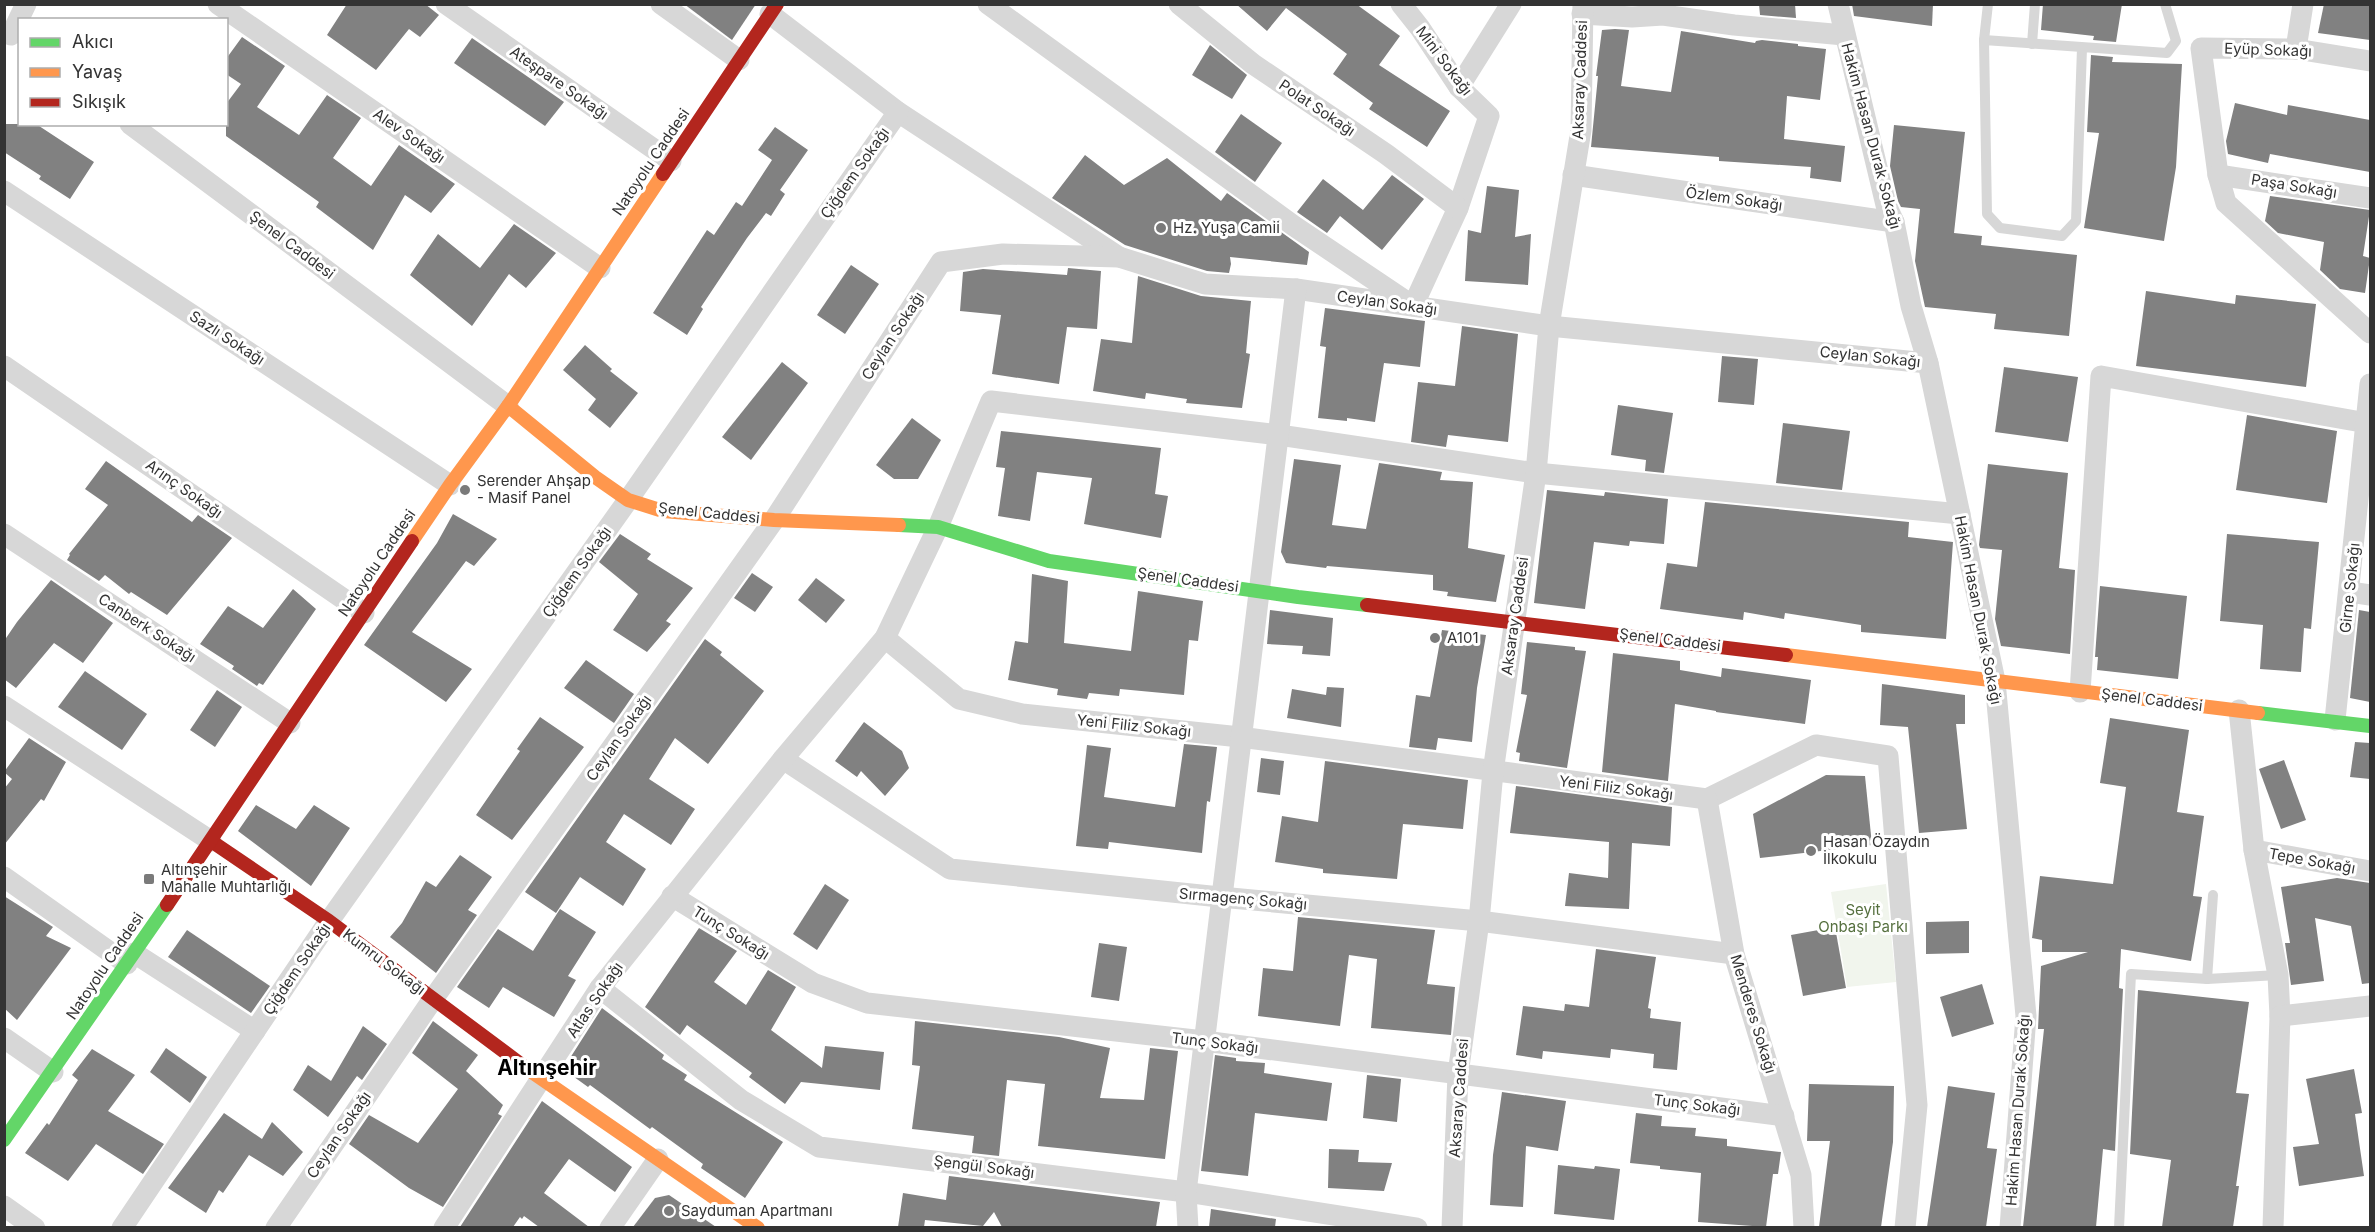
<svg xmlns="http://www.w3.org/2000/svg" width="2375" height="1232" viewBox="0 0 2375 1232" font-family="Inter,sans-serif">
<rect width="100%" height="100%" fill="#fff"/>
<!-- green -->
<polygon fill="#f1f5ed" points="1886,884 1896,982 1847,987 1831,892"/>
<!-- building -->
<g fill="#818181">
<polygon points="347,4 425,4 439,15 420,37 409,29 376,70 327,35"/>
<polygon points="684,4 756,4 732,40"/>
<polygon points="1236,4 1356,4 1400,36 1379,65 1450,111 1427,147 1369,109 1373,103 1333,74 1347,54 1286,8 1267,31"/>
<polygon points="1759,4 1795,4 1796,18 1760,15"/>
<polygon points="1852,4 1933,4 1932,26 1854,16"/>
<polygon points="2043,4 2122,4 2116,42 2093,40 2094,36 2041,30"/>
<polygon points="2324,4 2370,4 2370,40 2318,33"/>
<polygon points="1615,29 1629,30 1621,86 1671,92 1681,31 1755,43 1756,41 1762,40 1798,44 1798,46 1826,49 1820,100 1787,96 1784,139 1845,146 1841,182 1810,178 1811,167 1719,161 1719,157 1591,147 1598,76 1596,76 1602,30"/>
<polygon points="242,37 285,66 257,107 299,135 327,95 361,118 333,158 371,186 399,145 455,184 431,213 405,195 373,250 316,207 319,202 226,136 226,104 241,84 226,74 226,59"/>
<polygon points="472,38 564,102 545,126 454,63"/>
<polygon points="1210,45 1247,75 1232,99 1192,75"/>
<polygon points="2091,55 2113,57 2112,62 2182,64 2176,167 2164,241 2084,228 2099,133 2087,132"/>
<polygon points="2235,103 2287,115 2288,105 2370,120 2370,172 2270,154 2268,163 2228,154 2226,141"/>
<polygon points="1241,114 1282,143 1255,182 1215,152"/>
<polygon points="4,124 36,124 94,162 70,199 39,179 41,176 4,152"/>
<polygon points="1894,125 1965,132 1954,233 1982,236 1981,245 2077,255 2069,336 1994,329 1996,314 1925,307 1915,261 1920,209 1901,207 1898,201 1890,166"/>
<polygon points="775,127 808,150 780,190 785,194 771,216 766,213 747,238 701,307 703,309 687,335 653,313 707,230 714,235 736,202 742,206 772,160 758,150"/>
<polygon points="1085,155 1124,185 1167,158 1221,201 1227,193 1309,252 1307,265 1230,257 1231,264 1229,273 1207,271 1125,245 1052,198"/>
<polygon points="1392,175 1424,199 1382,250 1340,216 1327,233 1297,212 1323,179 1363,210"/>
<polygon points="1487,186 1519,190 1515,237 1531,234 1528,285 1465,281 1468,230 1481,233"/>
<polygon points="2270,196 2370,210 2363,256 2370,258 2365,293 2340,289 2320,270 2324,242 2278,233 2265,221"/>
<polygon points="514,224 556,253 526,288 509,274 472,326 410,275 438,234 480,268"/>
<polygon points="851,265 879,284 845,334 817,315"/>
<polygon points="1068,268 1101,271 1097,329 1067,327 1059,384 992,374 1001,315 960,311 963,272 983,269 1067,275"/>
<polygon points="1138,276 1201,296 1251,301 1246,353 1250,354 1242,408 1186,403 1187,399 1146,393 1145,399 1093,391 1101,339 1132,343"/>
<polygon points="2146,291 2235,304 2236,295 2316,304 2306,387 2136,366"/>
<polygon points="1325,308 1425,321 1420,367 1384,363 1375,422 1347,418 1347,421 1318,418 1326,347 1320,346"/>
<polygon points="1462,326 1518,334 1508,442 1448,435 1446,447 1411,442 1418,382 1455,386"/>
<polygon points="585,345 612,369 610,371 638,393 610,428 588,410 596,399 563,370"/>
<polygon points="1722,356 1758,359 1754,405 1718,402"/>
<polygon points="782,362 808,383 751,460 722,437"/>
<polygon points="2004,367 2078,377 2068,442 1995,432"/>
<polygon points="1618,405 1673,413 1664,473 1645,471 1646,460 1611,455"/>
<polygon points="2247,415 2337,431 2327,503 2236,490"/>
<polygon points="912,418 941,440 918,479 894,479 876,465"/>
<polygon points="1783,423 1850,431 1842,490 1776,483"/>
<polygon points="1001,431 1161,448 1155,494 1168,496 1161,538 1084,524 1092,478 1037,472 1030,521 998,516 1005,468 996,467"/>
<polygon points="1294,459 1341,465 1332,525 1366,529 1379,463 1442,472 1440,480 1473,482 1468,548 1505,555 1496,602 1447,596 1448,592 1433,590 1433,575 1327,566 1326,568 1286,563 1281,552"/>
<polygon points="106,461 192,522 198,515 232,538 167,615 131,592 129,594 105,575 99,581 67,560 70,555 69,554 108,505 85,489"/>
<polygon points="1988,464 2068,473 2059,568 2075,570 2070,654 2001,646 1995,619 2002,550 1980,548 1979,545"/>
<polygon points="1547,490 1604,496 1605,492 1668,499 1664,544 1630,541 1629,546 1594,542 1585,609 1534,603"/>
<polygon points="1705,502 1909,522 1908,537 1953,542 1946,639 1861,632 1861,625 1785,613 1784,619 1744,612 1743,620 1660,609 1667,563 1697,567"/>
<polygon points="453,514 497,539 474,566 466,561 412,632 472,669 446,702 364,645 437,543"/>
<polygon points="620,534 651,554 647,559 693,588 666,621 671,624 647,652 613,630 638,594 599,562"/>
<polygon points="2227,534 2319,542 2311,629 2304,628 2301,672 2260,669 2263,625 2220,621"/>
<polygon points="752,573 773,587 755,612 734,598"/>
<polygon points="1032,574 1068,581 1064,643 1131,651 1138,591 1203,601 1198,641 1189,640 1184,695 1120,689 1119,696 1089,693 1087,699 1057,695 1058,689 1008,680 1015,641 1028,643"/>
<polygon points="816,578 845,600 826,623 798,600"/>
<polygon points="51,580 113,623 83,663 54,643 16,688 4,679 4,641 17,622"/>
<polygon points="2100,586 2187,596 2178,679 2097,670 2098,657 2095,657"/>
<polygon points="293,589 316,609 263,685 259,683 257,686 232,669 234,666 200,644 228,606 263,628"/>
<polygon points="1270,610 1333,618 1330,656 1302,654 1303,646 1267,644"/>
<polygon points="2359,610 2370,612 2370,702 2350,698"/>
<polygon points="1442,630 1486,635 1477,688 1472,742 1438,738 1436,750 1409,747 1416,695 1430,697"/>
<polygon points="705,639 722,652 720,655 764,691 708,764 675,738 649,779 695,809 671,845 624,814 606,842 646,869 623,906 580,877 556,913 525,892"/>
<polygon points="1527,642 1575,647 1575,650 1586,651 1567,768 1519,761 1520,753 1516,752 1527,695 1521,694"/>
<polygon points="1613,653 1680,661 1680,670 1721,677 1722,668 1811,680 1805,724 1716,712 1716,711 1675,704 1668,781 1602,772"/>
<polygon points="586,660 634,694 614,723 564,688"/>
<polygon points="85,671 147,714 122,750 58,707"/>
<polygon points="1882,684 1965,695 1965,724 1956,724 1967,829 1919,833 1908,727 1880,725"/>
<polygon points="1327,687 1344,688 1341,727 1287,718 1292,689 1326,695"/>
<polygon points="217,690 242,707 215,747 190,730"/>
<polygon points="540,717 584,747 512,840 476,815 520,751 517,749"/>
<polygon points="2110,718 2189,730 2177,812 2204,816 2193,896 2202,897 2191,961 2121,949 2119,988 2123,989 2115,1151 2103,1149 2096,1227 2023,1227 2044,1029 2038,1029 2041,966 2088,952 2042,952 2042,940 2032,938 2040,876 2113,884 2126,787 2100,783"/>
<polygon points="864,722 902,751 909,768 885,796 861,771 857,777 835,761"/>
<polygon points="29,738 66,762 44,801 41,799 4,845 4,789 12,779 4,772"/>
<polygon points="2355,742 2370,743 2370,779 2350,777"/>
<polygon points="1184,744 1217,747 1210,802 1207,801 1202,853 1109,842 1108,849 1076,846 1087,745 1111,748 1104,797 1175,807"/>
<polygon points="1261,758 1284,761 1280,795 1257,792"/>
<polygon points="2284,760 2306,820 2281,829 2259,769"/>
<polygon points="1325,761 1468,780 1463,829 1403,824 1397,879 1323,873 1323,869 1275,862 1282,816 1318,822"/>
<polygon points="1826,775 1865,776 1872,845 1760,858 1753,814"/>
<polygon points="1516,786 1672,807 1670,846 1632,843 1629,909 1565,906 1569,873 1608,878 1609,842 1510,833"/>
<polygon points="256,805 296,829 314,805 350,828 311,886 238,831"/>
<polygon points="460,855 492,877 468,910 477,915 436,973 390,937 402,923 426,881 436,887"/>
<polygon points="2337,878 2370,883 2370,983 2362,984 2351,926 2315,918 2324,981 2291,985 2285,943 2290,943 2281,887"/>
<polygon points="825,884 849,900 817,950 793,934"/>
<polygon points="4,896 53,927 46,936 71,948 17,1020 4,1008"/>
<polygon points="560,909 596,932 568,976 576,980 554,1017 503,987 489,1008 457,987 498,929 533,951"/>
<polygon points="1298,917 1435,930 1427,984 1455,987 1451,1035 1371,1028 1377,959 1349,955 1340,1026 1258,1016 1263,968 1293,971"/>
<polygon points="1969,921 1969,953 1926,954 1926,922"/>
<polygon points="1835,927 1846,988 1803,996 1791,935"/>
<polygon points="699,928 737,951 714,982 746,1005 768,970 796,987 771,1030 822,1068 825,1046 884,1052 880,1090 801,1082 785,1104 749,1077 752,1073 687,1025 680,1035 645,1007"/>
<polygon points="187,930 270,986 251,1013 168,957"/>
<polygon points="1099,943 1127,947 1119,1001 1091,997"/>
<polygon points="1596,949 1656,957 1648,1008 1651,1009 1650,1018 1681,1022 1677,1070 1653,1068 1654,1054 1611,1049 1610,1058 1543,1051 1542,1059 1516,1055 1523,1006 1564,1011 1565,1004 1589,1007"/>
<polygon points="1982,984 1994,1024 1952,1037 1940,997"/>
<polygon points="2138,990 2249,1002 2236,1093 2249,1094 2236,1186 2239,1186 2233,1227 2162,1227 2171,1160 2130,1154"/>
<polygon points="602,1008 664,1055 662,1059 687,1075 684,1080 783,1142 745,1198 701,1168 703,1164 652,1127 650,1129 590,1085 588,1087 563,1069"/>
<polygon points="433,1021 478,1055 466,1071 503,1105 498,1114 502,1116 443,1207 409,1188 349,1144 369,1115 418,1143 458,1089 412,1053"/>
<polygon points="915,1021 1059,1037 1110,1048 1100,1098 1144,1100 1150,1048 1178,1051 1165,1159 1038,1146 1045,1084 1007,1080 999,1156 972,1153 974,1136 912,1129 920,1066 912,1065"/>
<polygon points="363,1026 387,1044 362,1080 357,1076 328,1117 293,1090 308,1065 331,1081"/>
<polygon points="166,1048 207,1077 190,1103 150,1072"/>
<polygon points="92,1049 135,1075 108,1111 164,1144 143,1174 96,1144 68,1181 25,1153 47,1123 49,1125 78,1080 72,1075"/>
<polygon points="1215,1055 1236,1058 1236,1061 1265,1063 1264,1073 1332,1083 1327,1121 1255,1113 1248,1176 1201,1171"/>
<polygon points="2354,1069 2362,1113 2355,1114 2364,1176 2299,1186 2293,1147 2319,1144 2306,1079"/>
<polygon points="1367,1075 1401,1079 1397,1122 1363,1118"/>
<polygon points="1809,1084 1894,1086 1893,1142 1881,1227 1819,1227 1830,1141 1807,1141"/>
<polygon points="1948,1086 1995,1093 1987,1148 1997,1149 1986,1227 1927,1227"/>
<polygon points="1502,1092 1566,1101 1558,1151 1526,1146 1523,1207 1490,1205 1493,1155"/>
<polygon points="542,1101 632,1167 615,1192 569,1159 544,1193 589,1227 539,1227 524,1216 522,1219 520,1217 513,1227 460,1227"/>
<polygon points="224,1113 262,1139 272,1122 303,1152 283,1176 249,1155 223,1193 219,1190 206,1213 168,1188"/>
<polygon points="1636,1113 1662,1116 1661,1126 1696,1128 1695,1136 1727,1139 1727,1146 1781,1152 1778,1174 1773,1174 1766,1227 1698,1222 1701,1173 1660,1169 1660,1166 1630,1163"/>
<polygon points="1329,1149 1359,1150 1358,1162 1392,1163 1384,1191 1328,1188"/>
<polygon points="1558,1165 1594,1169 1595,1166 1620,1169 1614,1220 1554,1214"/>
<polygon points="949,1176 1160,1202 1156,1227 1002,1227 994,1212 983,1226 925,1220 924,1227 898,1227 903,1193 946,1200"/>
<polygon points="669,1195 716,1227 633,1227 655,1198"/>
<polygon points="1211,1209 1276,1219 1275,1227 1209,1227"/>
</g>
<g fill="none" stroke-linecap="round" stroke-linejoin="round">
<!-- lane -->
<g stroke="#d7d7d7" stroke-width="10">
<polyline points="1984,40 1988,4"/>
<polyline points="2032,44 2035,4"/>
<polyline points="2082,48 2076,221 2062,236 2000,228 1987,214 1984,40 2167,53 2176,41 2165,4"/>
<polyline points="2207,979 2213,895"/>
<polyline points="2119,1228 2131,974 2207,979 2278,975"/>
</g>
<!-- street -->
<g stroke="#d7d7d7" stroke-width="21">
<polyline points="218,4 600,268"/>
<polyline points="446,4 671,161"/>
<polyline points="661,4 739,60"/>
<polyline points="988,4 1294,226 1413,306 1458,208 1489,116 1459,87 1420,28 1401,4"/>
<polyline points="1179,4 1253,64 1386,154 1458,208"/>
<polyline points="1838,4 1886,205 1894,222 1911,306 1928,363 1995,681 2026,1016 2010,1228"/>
<polyline points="770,14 898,112 1119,257"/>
<polyline points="1582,14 1632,17 1663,15 1734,25 1844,35"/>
<polyline points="11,35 26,4"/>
<polyline points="2296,49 2303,4"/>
<polyline points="2370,61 2296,49 2201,48 2218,175 2226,203 2370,333"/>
<polyline points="1459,87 1511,4"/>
<polyline points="130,124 508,406"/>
<polyline points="1573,175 1894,222"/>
<polyline points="2218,175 2370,198"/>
<polyline points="4,191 450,485"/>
<polyline points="4,366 364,613"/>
<polyline points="4,534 290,723"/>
<polyline points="2350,592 2370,595"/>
<polyline points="885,638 959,699 1022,714 1240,737 1707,799 1816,745 1888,756 1917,1105 1905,1228"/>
<polyline points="2080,692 2101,376 2367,423"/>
<polyline points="4,706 211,841"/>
<polyline points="2239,710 2254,850 2278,975 2280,1016 2273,1228"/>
<polyline points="2335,720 2370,384"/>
<polyline points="783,759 950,869 1220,897 1479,921 1734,954"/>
<polyline points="1707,799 1734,954 1801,1175 1804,1228"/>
<polyline points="2254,850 2370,871"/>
<polyline points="4,877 127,964"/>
<polyline points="672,896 813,983 867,1003 1204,1041 1784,1116"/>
<polyline points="134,953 255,1031"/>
<polyline points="600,988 741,1100 819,1147 1186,1192 1417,1228"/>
<polyline points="2280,1016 2370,1006"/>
<polyline points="4,1038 53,1072"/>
<polyline points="4,1206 35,1228"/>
<polyline points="122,1228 329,921 628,500 898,112"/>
<polyline points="276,1228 433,999 774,520 941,262 1003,254 1119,257 1205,284 1296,289 1549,326 1928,363"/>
<polyline points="444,1228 600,988 783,759 885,638 938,527 991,401 1279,435 1536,473 1960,514"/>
<polyline points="610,1228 658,1159"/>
<polyline points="1188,1228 1186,1192 1296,289"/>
<polyline points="1452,1228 1458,1074 1479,921 1493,772 1536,473 1549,326 1581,130 1583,4"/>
</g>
<!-- fast -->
<g stroke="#63d668" stroke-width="14">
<polyline points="899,525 938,527 1049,561 1298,597 1367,605"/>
<polyline points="2258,713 2370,726"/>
<polyline points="4,1140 167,905"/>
</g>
<!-- slow -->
<g stroke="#ff974d" stroke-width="14">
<polyline points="508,406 595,477 628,500 663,511 774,520 899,525"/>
<polyline points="412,541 450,485 508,406 663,174"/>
<polyline points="1786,655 2258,713"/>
<polyline points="526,1068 758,1228"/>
</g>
<!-- jam -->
<g stroke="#b3261e" stroke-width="14">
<polyline points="663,174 777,4"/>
<polyline points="1367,605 1786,655"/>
<polyline points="211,841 329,921 526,1068"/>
<polyline points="167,905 412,541"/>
</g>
</g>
<!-- markers -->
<g fill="#7a7a7a" stroke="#fff" stroke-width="2">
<circle cx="1161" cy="228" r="6"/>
<circle cx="465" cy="490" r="6"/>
<circle cx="1435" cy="638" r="6"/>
<circle cx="1811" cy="851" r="6"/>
<rect x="143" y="873" width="12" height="12" rx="3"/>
<circle cx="669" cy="1211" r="6"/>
</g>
<g text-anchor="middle" stroke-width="6" stroke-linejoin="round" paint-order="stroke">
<!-- street labels -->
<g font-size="15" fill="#333" stroke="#fff">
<text transform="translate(2268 50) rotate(2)" y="5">Eyüp Sokağı</text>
<text transform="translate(1444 61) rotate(53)" y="5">Mini Sokağı</text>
<text transform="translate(1580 80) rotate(-88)" y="5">Aksaray Caddesi</text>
<text transform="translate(559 83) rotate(35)" y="5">Ateşpare Sokağı</text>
<text transform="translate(1317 108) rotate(34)" y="5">Polat Sokağı</text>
<text transform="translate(409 136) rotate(35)" y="5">Alev Sokağı</text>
<text transform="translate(1871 136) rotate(75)" y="5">Hakim Hasan Durak Sokağı</text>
<text transform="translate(651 162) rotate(-56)" y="5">Natoyolu Caddesi</text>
<text transform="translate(855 173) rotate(-55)" y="5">Çiğdem Sokağı</text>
<text transform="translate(2294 186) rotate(9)" y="5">Paşa Sokağı</text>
<text transform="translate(1734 199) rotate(8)" y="5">Özlem Sokağı</text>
<text transform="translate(292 245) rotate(37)" y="5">Şenel Caddesi</text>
<text transform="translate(1387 303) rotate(8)" y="5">Ceylan Sokağı</text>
<text transform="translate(893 336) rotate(-57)" y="5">Ceylan Sokağı</text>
<text transform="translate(227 338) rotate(33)" y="5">Sazlı Sokağı</text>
<text transform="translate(1870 357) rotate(6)" y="5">Ceylan Sokağı</text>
<text transform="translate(184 489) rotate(35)" y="5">Arınç Sokağı</text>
<text transform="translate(709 513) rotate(6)" y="5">Şenel Caddesi</text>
<text transform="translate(377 563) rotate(-56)" y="5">Natoyolu Caddesi</text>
<text transform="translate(577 572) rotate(-55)" y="5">Çiğdem Sokağı</text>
<text transform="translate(1188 580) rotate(8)" y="5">Şenel Caddesi</text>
<text transform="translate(2350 588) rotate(-84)" y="5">Girne Sokağı</text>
<text transform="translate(1978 610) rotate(79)" y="5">Hakim Hasan Durak Sokağı</text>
<text transform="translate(1515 616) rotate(-82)" y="5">Aksaray Caddesi</text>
<text transform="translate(147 628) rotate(33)" y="5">Canberk Sokağı</text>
<text transform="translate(1670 640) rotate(7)" y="5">Şenel Caddesi</text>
<text transform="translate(2152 700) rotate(7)" y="5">Şenel Caddesi</text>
<text transform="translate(1134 726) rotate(6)" y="5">Yeni Filiz Sokağı</text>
<text transform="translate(619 738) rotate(-55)" y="5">Ceylan Sokağı</text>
<text transform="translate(1616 788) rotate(7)" y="5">Yeni Filiz Sokağı</text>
<text transform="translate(2312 861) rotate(10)" y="5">Tepe Sokağı</text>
<text transform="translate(1243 899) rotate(5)" y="5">Sırmagenç Sokağı</text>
<text transform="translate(731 933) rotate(32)" y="5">Tunç Sokağı</text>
<text transform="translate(384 962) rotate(37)" y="5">Kumru Sokağı</text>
<text transform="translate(105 966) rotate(-56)" y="5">Natoyolu Caddesi</text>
<text transform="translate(297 969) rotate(-56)" y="5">Çiğdem Sokağı</text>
<text transform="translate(595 1000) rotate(-56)" y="5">Atlas Sokağı</text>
<text transform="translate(1753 1014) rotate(73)" y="5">Menderes Sokağı</text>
<text transform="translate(1215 1043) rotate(7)" y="5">Tunç Sokağı</text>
<text transform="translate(1459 1098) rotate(-86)" y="5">Aksaray Caddesi</text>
<text transform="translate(1697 1105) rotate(7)" y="5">Tunç Sokağı</text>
<text transform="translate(2018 1110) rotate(-86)" y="5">Hakim Hasan Durak Sokağı</text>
<text transform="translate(339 1135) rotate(-56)" y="5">Ceylan Sokağı</text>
<text transform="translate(984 1167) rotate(7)" y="5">Şengül Sokağı</text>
</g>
<!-- poi labels -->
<g font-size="15" fill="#333" stroke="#fff" text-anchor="start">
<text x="1173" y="233">Hz. Yuşa Camii</text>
<text x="477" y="486">Serender Ahşap<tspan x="477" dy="17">- Masif Panel</tspan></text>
<text x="1447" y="643">A101</text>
<text x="1823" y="847">Hasan Özaydın<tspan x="1823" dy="17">İlkokulu</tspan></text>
<text x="161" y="875">Altınşehir<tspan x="161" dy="17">Mahalle Muhtarlığı</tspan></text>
<text x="681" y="1216">Sayduman Apartmanı</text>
</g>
<!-- park labels -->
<g font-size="15" fill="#56703f" stroke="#fff">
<text x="1863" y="915">Seyit<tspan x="1863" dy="17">Onbaşı Parkı</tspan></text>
</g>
<!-- district labels -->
<g font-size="21" font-weight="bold" fill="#000" stroke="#fff">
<text x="547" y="1075">Altınşehir</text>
</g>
</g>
<!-- border -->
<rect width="2375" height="1232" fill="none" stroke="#333333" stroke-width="12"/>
<!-- legend -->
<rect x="18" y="18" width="210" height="108" fill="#ffffff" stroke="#adadad" stroke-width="1.5"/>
<rect x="30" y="38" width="30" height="9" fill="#63d668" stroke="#adadad" stroke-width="1.5"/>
<text x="72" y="48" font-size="18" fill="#333333">Akıcı</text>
<rect x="30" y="68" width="30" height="9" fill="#ff974d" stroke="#adadad" stroke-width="1.5"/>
<text x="72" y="78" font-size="18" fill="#333333">Yavaş</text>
<rect x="30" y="98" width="30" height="9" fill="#b3261e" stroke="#adadad" stroke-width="1.5"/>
<text x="72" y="108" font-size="18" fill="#333333">Sıkışık</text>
</svg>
